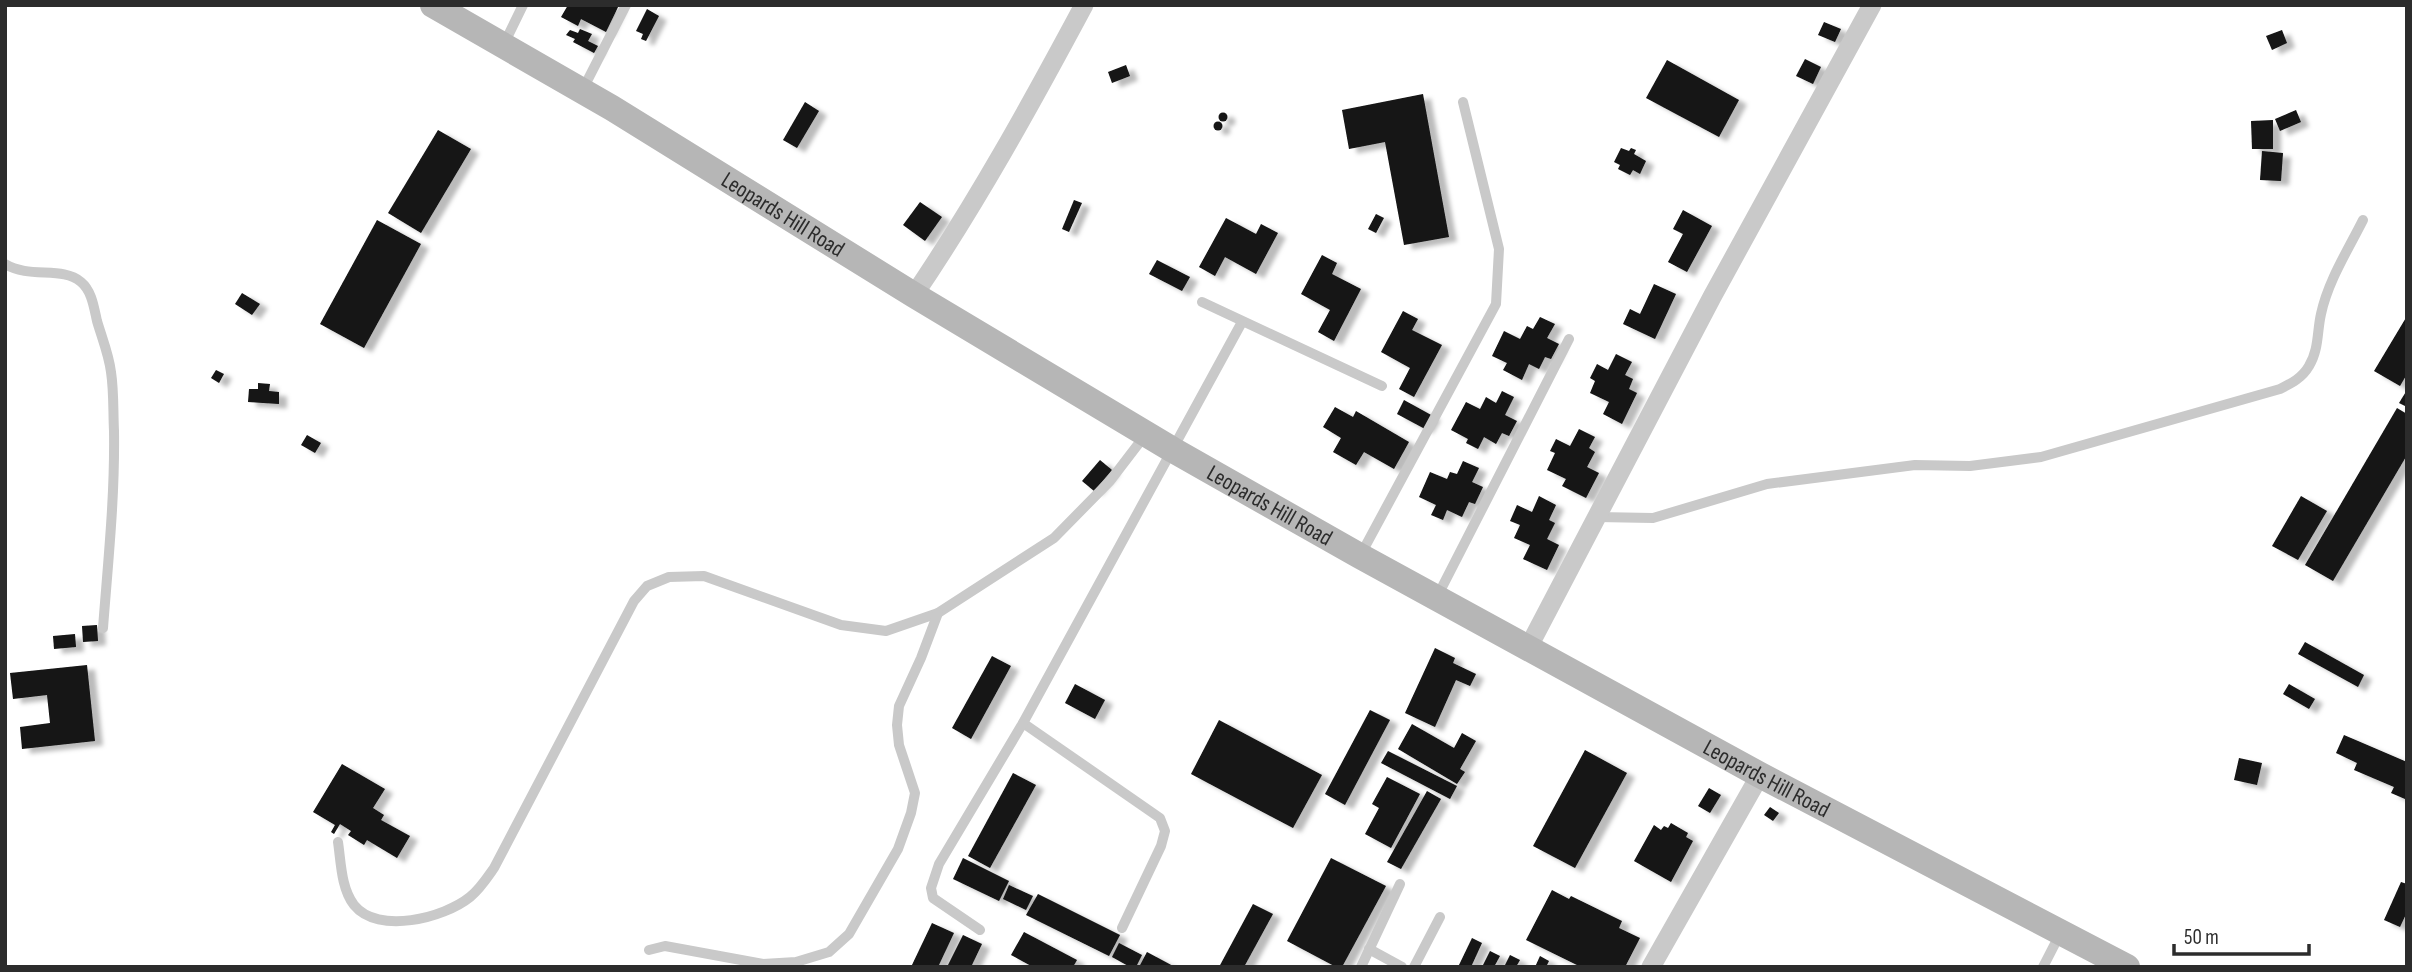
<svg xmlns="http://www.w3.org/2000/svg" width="2412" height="972" viewBox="0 0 2412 972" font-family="'Sofia Sans Condensed',sans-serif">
<defs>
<filter id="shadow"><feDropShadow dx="8" dy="4.5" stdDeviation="2" flood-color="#0004"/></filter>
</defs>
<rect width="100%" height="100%" fill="#fff"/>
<!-- building -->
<g fill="#131313" filter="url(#shadow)">
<polygon points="568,5 619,5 606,32 581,19 578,26 561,17"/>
<polygon points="647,9 659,16 646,41 641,39 643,34 636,31"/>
<polygon points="1824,22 1841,29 1835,42 1818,35"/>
<polygon points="580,29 592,34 588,41 598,46 594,53 573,42 575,39 566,35 570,30 578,33"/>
<polygon points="2282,30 2287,43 2272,50 2266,36"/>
<polygon points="1805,59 1821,67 1813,84 1796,76"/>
<polygon points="1667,60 1739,100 1719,137 1646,98"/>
<polygon points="1126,65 1130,76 1112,83 1108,72"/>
<polygon points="1423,94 1449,237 1404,245 1385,142 1349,149 1342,110"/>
<polygon points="805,102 819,111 797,148 783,140"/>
<polygon points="2296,110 2301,122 2280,131 2275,119"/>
<circle cx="1223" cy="117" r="4.5"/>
<polygon points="2273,120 2273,149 2252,149 2251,121"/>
<circle cx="1218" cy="126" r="4.5"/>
<polygon points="438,130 471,149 421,233 388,213"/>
<polygon points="1621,148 1629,151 1631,148 1636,150 1634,154 1646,161 1640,174 1633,170 1630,175 1618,169 1620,165 1614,162"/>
<polygon points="2262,151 2283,153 2281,181 2260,180"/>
<polygon points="1074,200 1082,203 1069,232 1062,229"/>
<polygon points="920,202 942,217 925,241 903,225"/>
<polygon points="1683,210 1712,226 1687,272 1668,262 1683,234 1673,229"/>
<polygon points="1376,214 1384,218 1376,233 1368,229"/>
<polygon points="1226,218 1256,234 1261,224 1278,233 1256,274 1225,257 1215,276 1199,267"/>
<polygon points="377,220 421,244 364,348 320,324"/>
<polygon points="1322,255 1337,263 1332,274 1361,289 1334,341 1318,332 1330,310 1301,294"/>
<polygon points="1157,260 1190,277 1182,291 1149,274"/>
<polygon points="1654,284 1676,294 1655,339 1623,324 1630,309 1640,314"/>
<polygon points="242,293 260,304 252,315 235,304"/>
<polygon points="1403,311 1418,319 1412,330 1442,345 1414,397 1399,389 1410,368 1381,352"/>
<polygon points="2407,316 2407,374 2400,386 2374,371"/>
<polygon points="1540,317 1555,324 1547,338 1559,344 1551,359 1545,357 1539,369 1529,364 1522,380 1503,370 1507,363 1492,356 1504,331 1520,339 1527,326 1533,329"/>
<polygon points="1616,354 1632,362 1625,375 1633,379 1629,389 1637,393 1622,424 1603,414 1609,402 1590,393 1595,381 1590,378 1597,364 1608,370"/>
<polygon points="216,370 224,374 219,383 211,378"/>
<polygon points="258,383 270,384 269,391 279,392 279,404 248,402 249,389 258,389"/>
<polygon points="2407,390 2407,407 2399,403"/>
<polygon points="1502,391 1514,397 1505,415 1517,421 1509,436 1502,433 1496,444 1484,437 1478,449 1466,443 1468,439 1451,430 1466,402 1480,409 1486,397 1496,403"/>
<polygon points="1404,400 1433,416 1425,429 1397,414"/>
<polygon points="1335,407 1353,417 1356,411 1409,442 1394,469 1364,452 1356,465 1333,452 1341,438 1323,427"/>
<polygon points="2397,408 2407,414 2407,455 2333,581 2305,565"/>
<polygon points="1579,429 1595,437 1589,448 1595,452 1587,467 1599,473 1586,498 1562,486 1566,479 1547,470 1555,453 1550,451 1556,439 1570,446"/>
<polygon points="307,435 321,443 315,453 301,445"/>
<polygon points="1100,460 1112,470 1094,491 1082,481"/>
<polygon points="1463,461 1479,468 1472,482 1483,487 1475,504 1469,502 1462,517 1447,510 1443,520 1431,515 1436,505 1419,497 1430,472 1447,479 1450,472 1457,474"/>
<polygon points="1539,496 1556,505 1549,520 1555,523 1547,539 1559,545 1547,570 1523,559 1530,545 1514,538 1520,525 1510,521 1517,505 1532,512"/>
<polygon points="2301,496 2327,511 2298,560 2272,546"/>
<polygon points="97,625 98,641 83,642 82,626"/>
<polygon points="75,634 76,647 54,649 53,636"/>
<polygon points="2305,642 2364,675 2358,687 2298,654"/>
<polygon points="1435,648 1455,658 1453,663 1476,674 1470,686 1456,680 1435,727 1405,713"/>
<polygon points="992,656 1011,666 971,739 952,728"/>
<polygon points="87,665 95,741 22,749 20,727 50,723 47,695 13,699 10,673"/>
<polygon points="1075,684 1105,700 1095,719 1065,703"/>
<polygon points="2289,684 2315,699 2309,709 2283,694"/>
<polygon points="1370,710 1390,720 1345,805 1325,794"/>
<polygon points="1219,720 1322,775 1293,828 1191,774"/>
<polygon points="1412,724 1454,748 1462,733 1476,741 1460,769 1465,772 1457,784 1398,749"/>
<polygon points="2344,735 2407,762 2405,799 2391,793 2394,787 2354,770 2357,763 2336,753"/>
<polygon points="1585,750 1627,773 1575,868 1533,846"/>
<polygon points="1388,751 1457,786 1450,799 1381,763"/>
<polygon points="2239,758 2262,763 2257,785 2234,780"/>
<polygon points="342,764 385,789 373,808 384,815 381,820 410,836 397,858 367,840 364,845 348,835 351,831 340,824 334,834 331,832 335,825 313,812"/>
<polygon points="1013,773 1036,785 990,868 968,856"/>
<polygon points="1387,777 1420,794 1391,848 1365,834 1379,808 1372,804"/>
<polygon points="1709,788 1721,795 1710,813 1698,806"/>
<polygon points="1427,791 1441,799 1401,869 1387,862"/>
<polygon points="1770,807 1779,813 1773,821 1764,815"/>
<polygon points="1671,823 1688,833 1686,837 1693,841 1671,882 1634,861 1654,825 1661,830 1664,826 1668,828"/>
<polygon points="963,858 1009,881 999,901 953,879"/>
<polygon points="1331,858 1386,886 1342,967 1336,967 1287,941"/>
<polygon points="2401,882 2407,884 2407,912 2400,927 2384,920"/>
<polygon points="1009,885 1033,896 1026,910 1003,899"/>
<polygon points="1552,890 1569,899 1571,896 1622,921 1619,928 1640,938 1625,967 1581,967 1526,940"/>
<polygon points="1038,894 1120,935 1109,956 1026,915"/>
<polygon points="1253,904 1273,914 1244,967 1219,967"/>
<polygon points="932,923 954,933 938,967 911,967"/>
<polygon points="1024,932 1077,960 1073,967 1033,967 1011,955"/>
<polygon points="963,935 982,944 971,967 947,967"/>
<polygon points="1472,938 1482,943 1471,967 1458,967"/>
<polygon points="1119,943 1142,955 1136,967 1130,967 1112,957"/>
<polygon points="1490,951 1500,956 1494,967 1482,967"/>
<polygon points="1147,952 1175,967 1139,967"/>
<polygon points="1510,955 1520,960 1516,967 1504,967"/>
<polygon points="1540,956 1549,961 1546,967 1535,967"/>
</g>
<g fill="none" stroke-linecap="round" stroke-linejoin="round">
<!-- service -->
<g stroke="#c9c9c9" stroke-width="10">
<polyline points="504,44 523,5"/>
<polyline points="583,89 626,5"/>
<path d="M5 264C30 279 62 266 81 282 92 291 94 308 97 321 102 338 109 355 111 372 114 392 113 411 114 431 115 497 108 562 103 628"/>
<polyline points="1202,302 1382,386"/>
<path d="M1597 517 1653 518 1767 484 1915 465 1970 466 2041 457 2280 389C2292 383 2302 378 2309 366 2319 350 2317 331 2321 314 2328 281 2348 250 2363 220"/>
<polyline points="1360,556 1496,304 1499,249 1463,102"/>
<polyline points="1437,597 1569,339"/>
<polyline points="1023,723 1160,818 1165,831 1161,846 1122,928"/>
<path d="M338 842C341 862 341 888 354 905 378 935 444 918 470 897 480 889 487 878 494 868L634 601 647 586 669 577 704 576 841 625 886 631 938 613 1054 538 1110 481 1146 434"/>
<polyline points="980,930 933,898 931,888 939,864 1023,723 1242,322"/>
<polyline points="1369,949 1402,967"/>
<polyline points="649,950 665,946 763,964 796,962 829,952 849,934 898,849 911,813 915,793 899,745 897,725 899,706 921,658 938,613"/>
<polyline points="1361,967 1400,884"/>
<polyline points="1414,967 1440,917"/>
<polyline points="2043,967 2060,934"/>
</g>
<!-- minor -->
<g stroke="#c9c9c9" stroke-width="19">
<path d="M914 295C977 202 1031 104 1084 5"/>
<polyline points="1528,648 1712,297 1872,5"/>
<polyline points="1651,967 1760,775"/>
</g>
<!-- secondary -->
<path stroke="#b6b6b6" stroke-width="26" id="s1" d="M433 5 612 108 914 295 1173 450 1360 556 1760 775 2127 967"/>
</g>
<g text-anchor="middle" stroke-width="7" stroke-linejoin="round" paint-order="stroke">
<!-- street labels -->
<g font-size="23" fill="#2c2c2c" stroke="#fff">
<text dy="8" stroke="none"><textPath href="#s1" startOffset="408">Leopards Hill Road</textPath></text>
<text dy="8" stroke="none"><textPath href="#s1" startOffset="975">Leopards Hill Road</textPath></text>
<text dy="8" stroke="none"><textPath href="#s1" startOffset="1542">Leopards Hill Road</textPath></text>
</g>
</g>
<!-- border -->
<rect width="2412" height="972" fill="none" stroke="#2c2c2c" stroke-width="14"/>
<!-- scale -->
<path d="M2174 944v10h135v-10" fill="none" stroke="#2c2c2c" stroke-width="3.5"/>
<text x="2184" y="944" font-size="21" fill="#2c2c2c" stroke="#ffffff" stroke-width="5" paint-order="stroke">50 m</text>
</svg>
